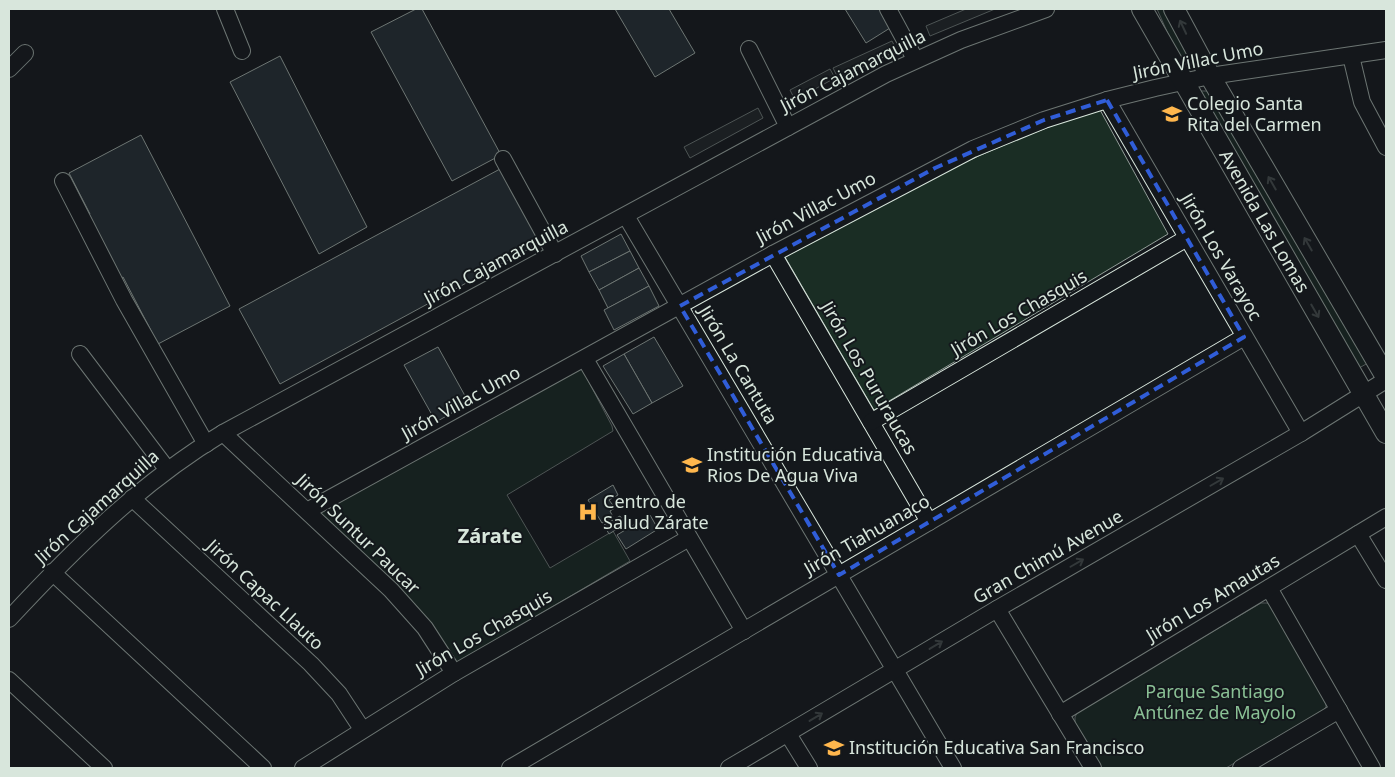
<svg xmlns="http://www.w3.org/2000/svg" width="1395" height="777" viewBox="0 0 1395 777" font-family="'Noto Sans',sans-serif">
<rect width="100%" height="100%" fill="#14181c"/>
<!-- green -->
<g fill="#1a2d24" stroke="#939e99">
<polygon points="1157,9 1165,9 1191,62 1181,63"/>
<polygon points="1197,91 1207,91 1368,363 1359,368"/>
<polygon points="1099,108 1168,234 874,410 785,257 942,172 1020,138"/>
<polygon points="581,367 612,426 613,431 507,495 550,568 613,531 630,561 457,663 317,512"/>
<polygon points="1261,603 1267,603 1272,606 1326,700 1326,707 1321,712 1226,768 1102,768 1075,724 1075,717 1078,711"/>
</g>
<!-- parking -->
<g fill="#24282b" stroke="#939e99">
<polygon points="966,9 995,9 930,36 926,26"/>
<polygon points="892,41 897,51 838,78 833,68"/>
<polygon points="830,69 835,78 795,100 790,90"/>
<polygon points="758,108 763,118 690,158 684,147"/>
</g>
<!-- building -->
<g fill="#2c363c" stroke="#d8e6dc">
<polygon points="416,9 422,9 501,155 452,181 371,32"/>
<polygon points="615,9 669,9 695,53 655,77"/>
<polygon points="845,9 879,9 890,28 866,43"/>
<polygon points="280,56 367,227 319,254 230,82"/>
<polygon points="141,135 230,306 158,344 123,277 118,280 85,217 90,214 69,173"/>
<polygon points="500,169 540,243 280,384 239,309"/>
<polygon points="621,234 630,251 589,272 581,256"/>
<polygon points="630,251 639,268 599,290 589,272"/>
<polygon points="639,268 649,286 608,308 599,290"/>
<polygon points="649,286 659,306 614,330 604,310"/>
<polygon points="654,337 683,386 652,403 624,354"/>
<polygon points="438,347 469,403 436,422 404,365"/>
<polygon points="624,354 652,403 633,414 603,366"/>
<polygon points="613,485 618,495 609,500 615,508 610,511 613,517 602,523 588,500"/>
<polygon points="650,515 658,529 626,549 617,535"/>
<polygon points="620,516 625,524 609,534 604,525"/>
</g>
<g fill="none" stroke-linecap="round" stroke-linejoin="round">
<defs>
<g id="minor">
<polyline points="225,9 242,51"/>
<polyline points="888,9 915,59"/>
<polyline points="749,49 788,127"/>
<polyline points="1351,56 1362,102 1386,147"/>
<polyline points="9,69 25,53"/>
<polyline points="1107,100 1301,433"/>
<polyline points="503,159 555,254"/>
<polyline points="63,181 124,300 206,444"/>
<polyline points="626,216 953,768"/>
<polyline points="773,254 929,522"/>
<polyline points="80,354 167,469"/>
<polyline points="585,359 744,631"/>
<polyline points="871,422 1187,238"/>
<polyline points="223,433 391,590 425,628 454,673"/>
<polyline points="132,498 311,664 339,694 362,729"/>
<polyline points="307,511 773,254 973,149 1044,120 1107,100 1155,88 1210,76 1386,50"/>
<polyline points="1358,534 1386,580"/>
<polyline points="52,572 263,768"/>
<polyline points="1269,588 1372,768"/>
<polyline points="997,609 1093,768"/>
<path d="M9 619C74 549 140 483 223 433L886 74 961 40 1046 9"/>
<polyline points="9,680 104,768"/>
<polyline points="1060,714 1386,517"/>
<polyline points="788,734 809,768"/>
<polyline points="303,768 454,673 689,538"/>
<polyline points="510,768 1244,337"/>
<polyline points="729,768 997,609 1301,433 1386,380"/>
<polyline points="1241,768 1339,710"/>
</g>
<g id="major">
<path id="s1" d="M1142 9 1386 433"/>
<polyline points="1174,9 1210,76 1386,377"/>
</g>
</defs>
<!-- minor casing -->
<use href="#minor" stroke="#d8e6dc" stroke-width="18"/>
<!-- major casing -->
<use href="#major" stroke="#d8e6dc" stroke-width="22"/>
<!-- minor -->
<use href="#minor" stroke="#14181c" stroke-width="16"/>
<!-- major -->
<use href="#major" stroke="#14181c" stroke-width="20"/>
</g>
<!-- one-way arrows -->
<defs><path id="oneway-shaft" d="M-6 0H5M1.5-3L5.5 0L1.5 3" fill="none" stroke-width="1.6" stroke-linecap="round" stroke-linejoin="round" transform="scale(1.25)"/></defs>
<g stroke="#59605f">
<use href="#oneway-shaft" transform="translate(1183 27) rotate(-115)"/>
<use href="#oneway-shaft" transform="translate(1272 183) rotate(-120)"/>
<use href="#oneway-shaft" transform="translate(1308 244) rotate(-120)"/>
<use href="#oneway-shaft" transform="translate(1315 311) rotate(60)"/>
<use href="#oneway-shaft" transform="translate(1217 482) rotate(-30)"/>
<use href="#oneway-shaft" transform="translate(1077 563) rotate(-30)"/>
<use href="#oneway-shaft" transform="translate(936 645) rotate(-31)"/>
<use href="#oneway-shaft" transform="translate(816 717) rotate(-31)"/>
</g>
<!-- marked area -->
<path d="M0 0H1395V777H0ZM1107 100 1244 337 839 575 680 306 935 168 1044 120Z" fill="#14181c" fill-opacity=".55" fill-rule="evenodd"/>
<path fill="none" stroke="#305dd8" stroke-width="4" stroke-dasharray="10 6" stroke-linejoin="round" d="M1107 100 1244 337 839 575 680 306 935 168 1044 120Z"/>
<!-- icons -->
<defs>
<symbol id="school-bare" viewBox="-9 -9 18 18"><path d="M0-5L7-2L0 1L-7-2ZM-4 1L0 2.5L4 1V4Q0 6-4 4Z" fill="#ffb74d" stroke="#14181c" stroke-width="2.5" paint-order="stroke"/></symbol>
<symbol id="hospital-bare" viewBox="-9 -9 18 18"><path d="M-5-5h3v3.5h4V-5h3V5h-3V1.5h-4V5h-3Z" fill="#ffb74d" stroke="#14181c" stroke-width="2.5" paint-order="stroke"/></symbol>
</defs>
<g fill-rule="evenodd">
<use href="#school-bare" x="1158" y="100" width="28" height="28"/>
<use href="#school-bare" x="678" y="451" width="28" height="28"/>
<use href="#hospital-bare" x="574" y="498" width="28" height="28"/>
<use href="#school-bare" x="820" y="734" width="28" height="28"/>
</g>
<g text-anchor="middle" stroke-width="4" stroke-linejoin="round" paint-order="stroke">
<!-- street labels -->
<g font-size="18" fill="#d8e6dc" stroke="#14181c">
<text transform="translate(1198 61) rotate(-11)" y="6">Jirón Villac Umo</text>
<text transform="translate(853 71) rotate(-27)" y="6">Jirón Cajamarquilla</text>
<text transform="translate(816 208) rotate(-28)" y="6">Jirón Villac Umo</text>
<text dy="6" stroke="none"><textPath href="#s1" startOffset="245">Avenida Las Lomas</textPath></text>
<text transform="translate(1221 257) rotate(60)" y="6">Jirón Los Varayoc</text>
<text transform="translate(496 263) rotate(-28)" y="6">Jirón Cajamarquilla</text>
<text transform="translate(1019 313) rotate(-30)" y="6">Jirón Los Chasquis</text>
<text transform="translate(738 365) rotate(59)" y="6">Jirón La Cantuta</text>
<text transform="translate(869 378) rotate(60)" y="6">Jirón Los Pururaucas</text>
<text transform="translate(461 403) rotate(-29)" y="6">Jirón Villac Umo</text>
<text transform="translate(97 507) rotate(-42)" y="6">Jirón Cajamarquilla</text>
<text transform="translate(358 534) rotate(44)" y="6">Jirón Suntur Paucar</text>
<text transform="translate(867 535) rotate(-30)" y="6">Jirón Tiahuanaco</text>
<text transform="translate(1048 557) rotate(-30)" y="6">Gran Chimú Avenue</text>
<text transform="translate(265 595) rotate(43)" y="6">Jirón Capac Llauto</text>
<text transform="translate(1213 598) rotate(-31)" y="6">Jirón Los Amautas</text>
<text transform="translate(484 633) rotate(-30)" y="6">Jirón Los Chasquis</text>
</g>
<!-- poi labels -->
<g font-size="18" fill="#d8e6dc" stroke="#14181c" text-anchor="start">
<text x="1187" y="110">Colegio Santa<tspan x="1187" dy="21">Rita del Carmen</tspan></text>
<text x="707" y="461">Institución Educativa<tspan x="707" dy="21">Rios De Agua Viva</tspan></text>
<text x="603" y="508">Centro de<tspan x="603" dy="21">Salud Zárate</tspan></text>
<text x="849" y="754">Institución Educativa San Francisco</text>
</g>
<!-- park labels -->
<g font-size="18" fill="#8ac095" stroke="#14181c">
<text x="1215" y="698">Parque Santiago<tspan x="1215" dy="21">Antúnez de Mayolo</tspan></text>
</g>
<!-- quarter labels -->
<g font-size="20" font-weight="bold" fill="#d8e6dc" stroke="#14181c">
<text x="490" y="543">Zárate</text>
</g>
</g>
<!-- border -->
<rect width="1395" height="777" fill="none" stroke="#d8e6dc" stroke-width="20"/>
</svg>
